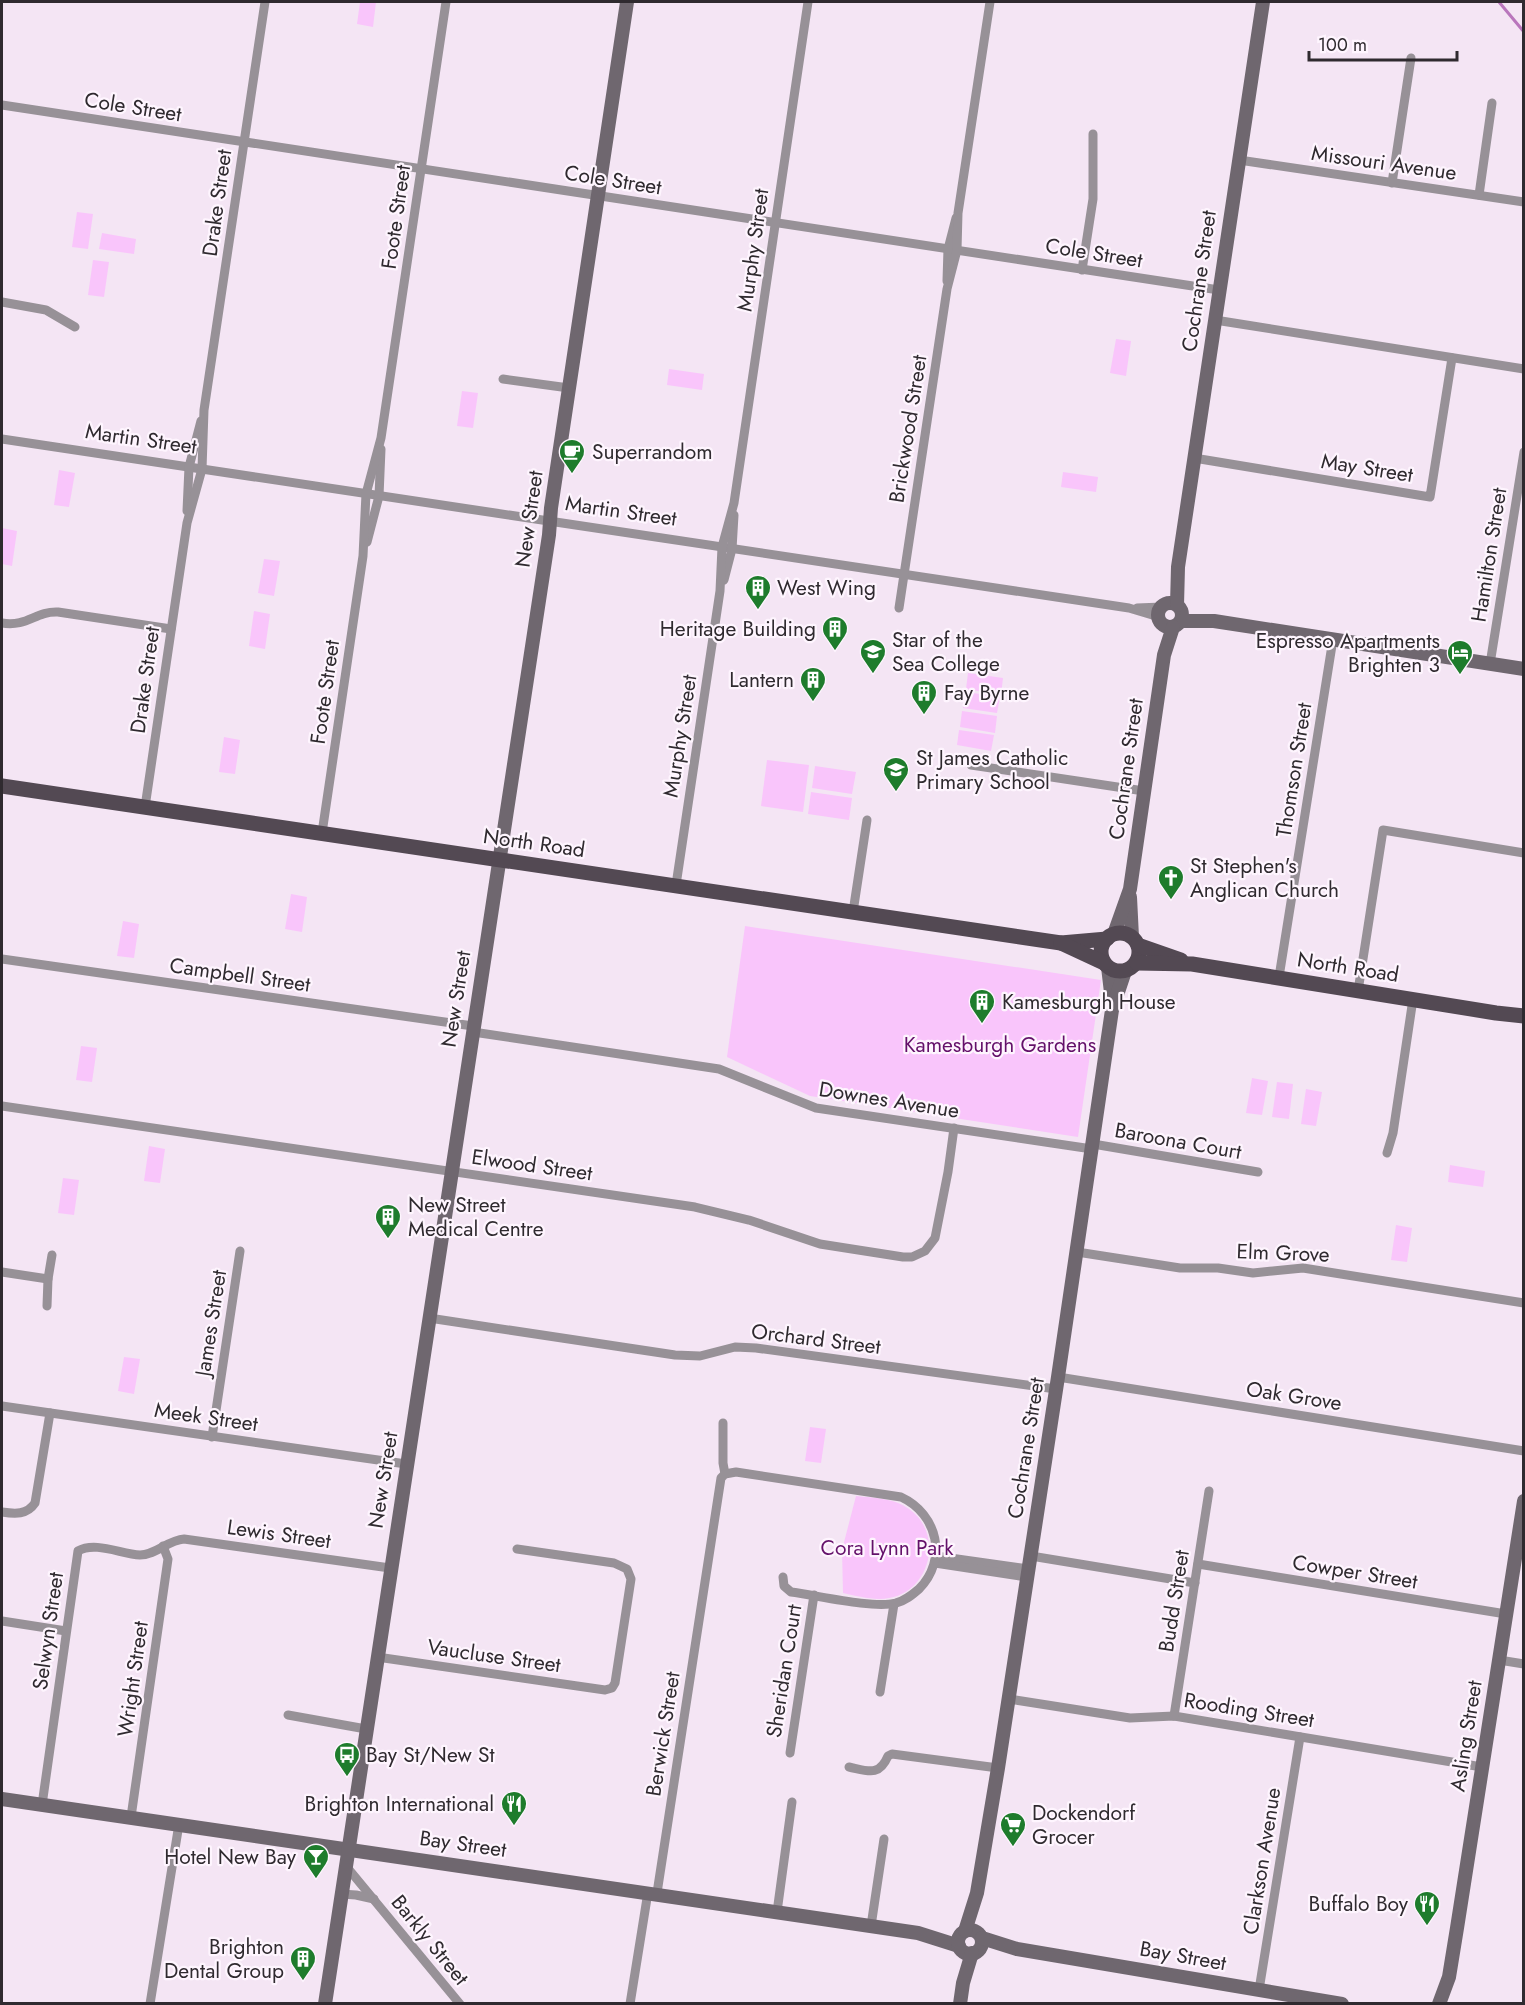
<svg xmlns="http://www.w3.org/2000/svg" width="1525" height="2005" viewBox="0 0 1525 2005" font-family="Jost,sans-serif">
<rect width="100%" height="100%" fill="#f4e5f4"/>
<!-- green -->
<g fill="#f9c5fb">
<polygon points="360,2 376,2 373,27 357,24"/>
<polygon points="77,212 93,214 88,249 72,247"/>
<polygon points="102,233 136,239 134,254 99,249"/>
<polygon points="93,260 109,262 104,297 88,295"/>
<polygon points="1116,339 1131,341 1126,376 1110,373"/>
<polygon points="669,369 704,374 702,390 667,385"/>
<polygon points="462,391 478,393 473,428 457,426"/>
<polygon points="59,470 75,473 69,507 54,505"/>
<polygon points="1063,472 1098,477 1096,492 1061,487"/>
<polygon points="2,528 17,531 12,566 2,564"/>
<polygon points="264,559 280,561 274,596 258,593"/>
<polygon points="254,611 270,614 265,649 249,646"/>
<polygon points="968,673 1003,678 1001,695 966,689"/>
<polygon points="966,692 1000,697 997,713 963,708"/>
<polygon points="962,711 997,716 995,733 960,727"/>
<polygon points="959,730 994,735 991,751 957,745"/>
<polygon points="224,737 240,740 235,774 219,772"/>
<polygon points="767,760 809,765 803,812 761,806"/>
<polygon points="815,766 856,772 852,794 812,788"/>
<polygon points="811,792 852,798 849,820 808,814"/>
<polygon points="291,894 307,897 302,932 285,929"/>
<polygon points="123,921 139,924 134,958 117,956"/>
<polygon points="745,926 1101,980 1078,1137 810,1096 727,1057"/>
<polygon points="81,1046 97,1048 92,1082 76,1080"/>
<polygon points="1252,1078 1268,1081 1262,1115 1246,1113"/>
<polygon points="1277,1082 1293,1084 1289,1119 1272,1117"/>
<polygon points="1306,1089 1322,1092 1316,1126 1301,1124"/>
<polygon points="149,1146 165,1149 160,1183 144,1181"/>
<polygon points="1450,1165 1485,1171 1483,1187 1448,1182"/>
<polygon points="63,1178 79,1180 74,1215 58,1213"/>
<polygon points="1396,1225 1412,1228 1407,1262 1391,1260"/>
<polygon points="124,1357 140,1359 134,1394 118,1391"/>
<polygon points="810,1427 826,1429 821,1463 805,1461"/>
<path d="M856 1496C874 1498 894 1498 909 1509 944 1533 931 1591 889 1598 875 1601 857 1596 843 1593L842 1550Z"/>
</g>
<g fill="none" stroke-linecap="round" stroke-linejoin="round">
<!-- stream -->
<polyline stroke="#b976bc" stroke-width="3" points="1499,2 1524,32"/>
<!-- street -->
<g stroke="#979197" stroke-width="9">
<polyline points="2,105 1219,290"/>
<polyline points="1239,160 1524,202"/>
<polyline points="1392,183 1411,58"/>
<polyline points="1479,195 1492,103"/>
<polyline points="1082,270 1093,199 1093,134"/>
<polyline points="947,281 948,249 956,218"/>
<polyline points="2,302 46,310 75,327"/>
<polyline points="1215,320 1524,369"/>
<polyline points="503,379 569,388"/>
<polyline points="2,439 1129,608 1159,617"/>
<polyline points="1194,458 1430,497 1452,358"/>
<polyline points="187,511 189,467 201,421"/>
<polyline points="367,542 379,496 381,449"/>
<polyline points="724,580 732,549 734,515"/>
<polyline points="899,608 947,289 957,250 958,213 990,2"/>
<polyline points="1137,608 1162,607"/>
<path d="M2 623C28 627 35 611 58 612L171 629"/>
<polyline points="1490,664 1524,452"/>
<polyline points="971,765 1144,791"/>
<polyline points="145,807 187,523 202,469 204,410 265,2"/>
<polyline points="322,833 363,556 366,494 381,438 446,2"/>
<polyline points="676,885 720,591 722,547 734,503 808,2"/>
<polyline points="853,912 867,820"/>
<polyline points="2,959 473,1026"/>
<polyline points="1279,977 1333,639"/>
<polyline points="1358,991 1383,830 1524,853"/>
<polyline points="473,1032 719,1069 816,1108 1092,1149"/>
<polyline points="2,1106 695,1207 749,1220 820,1244 903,1257 912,1257 925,1251 935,1238 948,1172 954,1128"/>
<polyline points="1093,1144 1258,1172"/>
<polyline points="1387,1153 1393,1133 1413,999"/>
<polyline points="1077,1252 1180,1268 1218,1268 1253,1273 1303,1268 1524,1303"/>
<polyline points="2,1272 48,1279"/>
<polyline points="47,1306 48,1279 52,1255"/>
<polyline points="429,1318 675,1355 700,1356 735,1347 756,1348 1056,1389"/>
<polyline points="1058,1377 1524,1451"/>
<polyline points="2,1406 406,1464"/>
<polyline points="723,1423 723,1463 725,1474"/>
<polyline points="212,1437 240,1251"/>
<path d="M2 1512C15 1514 27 1515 35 1503L50 1413"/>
<polyline points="936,1556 1029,1569"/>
<polyline points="1031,1556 1195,1583"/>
<polyline points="935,1563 1027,1577"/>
<polyline points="1198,1564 1506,1614"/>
<polyline points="2,1621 66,1631"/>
<polyline points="377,1657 605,1690 612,1688 615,1683 631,1579 627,1569 614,1563 517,1549"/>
<polyline points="1499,1660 1524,1664"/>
<polyline points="880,1692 894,1604"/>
<polyline points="1009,1699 1130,1718 1174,1716 1482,1767"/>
<polyline points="288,1715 366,1729"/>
<polyline points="1174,1716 1209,1491"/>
<polyline points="790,1753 814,1595"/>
<path d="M849 1767C868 1771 879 1777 888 1756L892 1754 998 1768"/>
<path d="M42 1805 78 1551C95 1541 121 1554 140 1555 156 1555 168 1540 184 1539L390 1568"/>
<polyline points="131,1817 168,1559 163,1546"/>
<polyline points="346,1866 460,2004"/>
<path d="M657 1893 721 1478 725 1474 736 1472 901 1497C938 1514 948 1560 919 1589 912 1595 905 1601 896 1603 873 1609 816 1595 791 1592L784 1586 783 1577"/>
<polyline points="341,1894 356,1895 374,1899"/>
<polyline points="777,1912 792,1802"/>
<polyline points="871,1926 884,1839"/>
<polyline points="1259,1990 1300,1737"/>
<polyline points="150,2004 179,1824"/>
<polyline points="630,2004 648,1892"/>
</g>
<!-- secondary -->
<g stroke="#6f676f" stroke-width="14">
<circle cx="1170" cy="615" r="12"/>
<polyline points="1177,605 1178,567 1263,2"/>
<polyline points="1181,621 1214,621 1524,669"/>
<polyline points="1130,897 1132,937"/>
<polyline points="1114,934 1130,889 1164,655 1173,627"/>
<polyline points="1108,967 1112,1001"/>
<polyline points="2,1799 918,1933 959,1946"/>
<circle cx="970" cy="1942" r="12"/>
<polyline points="965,1931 977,1893 998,1768 1058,1377 1112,1010 1125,971"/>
<polyline points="982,1938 1017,1949 1342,2004"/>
<polyline points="325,2004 549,535 551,508 627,2"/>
<polyline points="960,2004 963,1983 972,1953"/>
<polyline points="1439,2004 1449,1977 1457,1928 1524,1501"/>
</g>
<!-- primary -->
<g stroke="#534953" stroke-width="15">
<polyline points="2,786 1061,943 1107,939"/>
<circle cx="1120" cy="952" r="19"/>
<polyline points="1061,943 1104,963"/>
<polyline points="1138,945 1181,960"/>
<polyline points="1137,963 1192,964 1496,1013 1524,1016"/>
</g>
</g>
<!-- icons -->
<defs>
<symbol id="cafe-pin" viewBox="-11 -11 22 30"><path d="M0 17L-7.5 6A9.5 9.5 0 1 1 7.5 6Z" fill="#1e7c2c" stroke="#fef5fe"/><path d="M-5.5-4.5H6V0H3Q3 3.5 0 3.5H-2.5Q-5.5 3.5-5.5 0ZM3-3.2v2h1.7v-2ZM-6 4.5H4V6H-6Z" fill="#fff"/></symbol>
<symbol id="building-pin" viewBox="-11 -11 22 30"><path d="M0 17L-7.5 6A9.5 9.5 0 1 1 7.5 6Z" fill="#1e7c2c" stroke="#fef5fe"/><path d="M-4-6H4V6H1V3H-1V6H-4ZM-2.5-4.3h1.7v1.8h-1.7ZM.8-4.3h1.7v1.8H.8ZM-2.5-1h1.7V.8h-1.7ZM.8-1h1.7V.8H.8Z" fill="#fff"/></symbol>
<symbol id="school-pin" viewBox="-11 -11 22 30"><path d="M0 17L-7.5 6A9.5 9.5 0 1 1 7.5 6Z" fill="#1e7c2c" stroke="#fef5fe"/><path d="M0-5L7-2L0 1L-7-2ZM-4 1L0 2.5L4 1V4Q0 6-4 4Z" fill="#fff"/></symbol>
<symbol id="hotel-pin" viewBox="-11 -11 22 30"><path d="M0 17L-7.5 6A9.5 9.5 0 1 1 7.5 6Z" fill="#1e7c2c" stroke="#fef5fe"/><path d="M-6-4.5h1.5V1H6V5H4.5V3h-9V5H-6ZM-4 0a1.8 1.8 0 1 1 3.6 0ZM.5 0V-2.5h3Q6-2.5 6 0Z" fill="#fff"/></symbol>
<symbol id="church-pin" viewBox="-11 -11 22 30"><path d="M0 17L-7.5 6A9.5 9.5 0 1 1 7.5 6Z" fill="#1e7c2c" stroke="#fef5fe"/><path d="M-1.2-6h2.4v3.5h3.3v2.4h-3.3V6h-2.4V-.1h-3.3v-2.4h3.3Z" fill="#fff"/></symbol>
<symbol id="bus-pin" viewBox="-11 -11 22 30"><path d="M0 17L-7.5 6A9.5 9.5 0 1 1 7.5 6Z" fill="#1e7c2c" stroke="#fef5fe"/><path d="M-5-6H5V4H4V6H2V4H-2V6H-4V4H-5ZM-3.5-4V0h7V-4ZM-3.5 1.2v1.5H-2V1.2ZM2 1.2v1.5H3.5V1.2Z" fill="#fff"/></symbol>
<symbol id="restaurant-pin" viewBox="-11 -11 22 30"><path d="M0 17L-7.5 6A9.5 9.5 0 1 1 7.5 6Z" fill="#1e7c2c" stroke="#fef5fe"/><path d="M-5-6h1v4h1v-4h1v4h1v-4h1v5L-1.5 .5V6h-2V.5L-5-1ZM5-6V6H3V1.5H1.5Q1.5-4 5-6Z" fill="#fff"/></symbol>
<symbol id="supermarket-pin" viewBox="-11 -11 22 30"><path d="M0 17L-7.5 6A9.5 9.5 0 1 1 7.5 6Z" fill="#1e7c2c" stroke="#fef5fe"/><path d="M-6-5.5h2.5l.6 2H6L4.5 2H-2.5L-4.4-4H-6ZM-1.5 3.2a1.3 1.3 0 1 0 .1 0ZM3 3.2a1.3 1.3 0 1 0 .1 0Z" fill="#fff"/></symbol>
<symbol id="bar-pin" viewBox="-11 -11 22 30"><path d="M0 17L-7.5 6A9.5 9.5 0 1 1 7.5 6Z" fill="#1e7c2c" stroke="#fef5fe"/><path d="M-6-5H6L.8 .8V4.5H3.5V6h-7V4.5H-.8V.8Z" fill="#fff"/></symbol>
</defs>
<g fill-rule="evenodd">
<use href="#cafe-pin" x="557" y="437" width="30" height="40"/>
<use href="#building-pin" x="743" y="573" width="30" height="40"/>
<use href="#building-pin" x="820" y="614" width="30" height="40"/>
<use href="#school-pin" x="858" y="637" width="30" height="40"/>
<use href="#hotel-pin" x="1445" y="638" width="30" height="40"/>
<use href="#building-pin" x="798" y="665" width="30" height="40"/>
<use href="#building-pin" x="909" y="678" width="30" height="40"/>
<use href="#school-pin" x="881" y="755" width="30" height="40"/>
<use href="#church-pin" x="1156" y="863" width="30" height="40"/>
<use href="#building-pin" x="967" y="987" width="30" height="40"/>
<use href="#building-pin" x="373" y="1202" width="30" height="40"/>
<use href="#bus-pin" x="332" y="1740" width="30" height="40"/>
<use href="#restaurant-pin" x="499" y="1789" width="30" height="40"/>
<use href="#supermarket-pin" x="998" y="1810" width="30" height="40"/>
<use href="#bar-pin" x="301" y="1842" width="30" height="40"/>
<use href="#restaurant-pin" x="1412" y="1889" width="30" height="40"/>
<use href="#building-pin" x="288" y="1944" width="30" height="40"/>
</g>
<g text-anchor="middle" stroke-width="4.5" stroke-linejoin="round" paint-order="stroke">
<!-- street labels -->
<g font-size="21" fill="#2f2a2f" stroke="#fef5fe">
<text transform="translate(133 107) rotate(9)" y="7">Cole Street</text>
<text transform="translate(1384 163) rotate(8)" y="7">Missouri Avenue</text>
<text transform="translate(613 180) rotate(9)" y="7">Cole Street</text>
<text transform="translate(217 203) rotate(-82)" y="7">Drake Street</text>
<text transform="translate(396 217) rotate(-82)" y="7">Foote Street</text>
<text transform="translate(753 250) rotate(-82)" y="7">Murphy Street</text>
<text transform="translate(1094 253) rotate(9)" y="7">Cole Street</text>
<text transform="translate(1199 281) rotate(-82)" y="7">Cochrane Street</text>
<text transform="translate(908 429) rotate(-81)" y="7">Brickwood Street</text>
<text transform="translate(141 439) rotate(8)" y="7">Martin Street</text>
<text transform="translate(1367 468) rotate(9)" y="7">May Street</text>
<text transform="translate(621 511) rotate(8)" y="7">Martin Street</text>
<text transform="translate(529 519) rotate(-82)" y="7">New Street</text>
<text transform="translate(1489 555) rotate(-81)" y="7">Hamilton Street</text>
<text transform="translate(145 680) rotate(-82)" y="7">Drake Street</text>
<text transform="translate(325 692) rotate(-82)" y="7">Foote Street</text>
<text transform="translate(680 736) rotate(-81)" y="7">Murphy Street</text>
<text transform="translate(1126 769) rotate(-82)" y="7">Cochrane Street</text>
<text transform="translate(1294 770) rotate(-81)" y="7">Thomson Street</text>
<text transform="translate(534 843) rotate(8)" y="7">North Road</text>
<text transform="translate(1348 967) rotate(9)" y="7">North Road</text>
<text transform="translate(240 975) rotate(8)" y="7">Campbell Street</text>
<text transform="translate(456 999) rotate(-81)" y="7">New Street</text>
<text transform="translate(889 1100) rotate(9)" y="7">Downes Avenue</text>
<text transform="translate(1178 1141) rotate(10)" y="7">Baroona Court</text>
<text transform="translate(532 1165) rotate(8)" y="7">Elwood Street</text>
<text transform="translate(1283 1253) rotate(2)" y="7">Elm Grove</text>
<text transform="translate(211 1323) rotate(-81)" y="7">James Street</text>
<text transform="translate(816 1339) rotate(7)" y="7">Orchard Street</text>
<text transform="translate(1294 1396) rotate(9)" y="7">Oak Grove</text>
<text transform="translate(206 1417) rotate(8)" y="7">Meek Street</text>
<text transform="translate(1026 1448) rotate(-81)" y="7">Cochrane Street</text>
<text transform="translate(383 1480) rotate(-81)" y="7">New Street</text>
<text transform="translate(279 1534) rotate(8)" y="7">Lewis Street</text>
<text transform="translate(1355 1572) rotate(9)" y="7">Cowper Street</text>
<text transform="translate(1174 1601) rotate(-81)" y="7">Budd Street</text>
<text transform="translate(48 1631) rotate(-82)" y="7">Selwyn Street</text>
<text transform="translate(494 1656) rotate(8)" y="7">Vaucluse Street</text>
<text transform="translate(784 1671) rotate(-81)" y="7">Sheridan Court</text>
<text transform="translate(133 1679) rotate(-82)" y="7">Wright Street</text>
<text transform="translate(1249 1710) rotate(9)" y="7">Rooding Street</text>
<text transform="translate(663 1734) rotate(-81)" y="7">Berwick Street</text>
<text transform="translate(1466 1736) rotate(-81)" y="7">Asling Street</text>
<text transform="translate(463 1844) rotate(8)" y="7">Bay Street</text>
<text transform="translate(1262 1861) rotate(-81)" y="7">Clarkson Avenue</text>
<text transform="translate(430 1940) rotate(51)" y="7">Barkly Street</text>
<text transform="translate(1183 1956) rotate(10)" y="7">Bay Street</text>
</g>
<!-- poi labels -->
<g font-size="21" fill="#2f2a2f" stroke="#fef5fe" text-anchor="start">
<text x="592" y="459">Superrandom</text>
<text x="777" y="595">West Wing</text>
<text x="816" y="636" text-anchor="end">Heritage Building</text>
<text x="892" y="647">Star of the<tspan x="892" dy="24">Sea College</tspan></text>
<text x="1440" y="648" text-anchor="end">Espresso Apartments<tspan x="1440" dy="24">Brighten 3</tspan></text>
<text x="794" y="687" text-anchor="end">Lantern</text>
<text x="944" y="700">Fay Byrne</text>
<text x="916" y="765">St James Catholic<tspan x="916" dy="24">Primary School</tspan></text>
<text x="1190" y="873">St Stephen's<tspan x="1190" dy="24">Anglican Church</tspan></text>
<text x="1002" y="1009">Kamesburgh House</text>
<text x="408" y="1212">New Street<tspan x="408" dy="24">Medical Centre</tspan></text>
<text x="366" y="1762">Bay St/New St</text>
<text x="494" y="1811" text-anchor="end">Brighton International</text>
<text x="1032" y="1820">Dockendorf<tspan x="1032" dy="24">Grocer</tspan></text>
<text x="296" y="1864" text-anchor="end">Hotel New Bay</text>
<text x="1408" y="1911" text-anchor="end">Buffalo Boy</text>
<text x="284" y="1954" text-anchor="end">Brighton<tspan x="284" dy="24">Dental Group</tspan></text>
</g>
<!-- park labels -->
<g font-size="21" fill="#64106a" stroke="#fef5fe">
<text x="1000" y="1052">Kamesburgh Gardens</text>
<text x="887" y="1555">Cora Lynn Park</text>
</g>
</g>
<!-- border -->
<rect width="1525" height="2005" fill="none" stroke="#2f2a2f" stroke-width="6"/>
<!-- scale -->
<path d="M1309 51v9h148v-9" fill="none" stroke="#2f2a2f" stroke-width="3"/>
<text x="1318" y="51" font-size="18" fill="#2f2a2f" stroke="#fef5fe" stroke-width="4.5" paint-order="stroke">100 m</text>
</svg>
